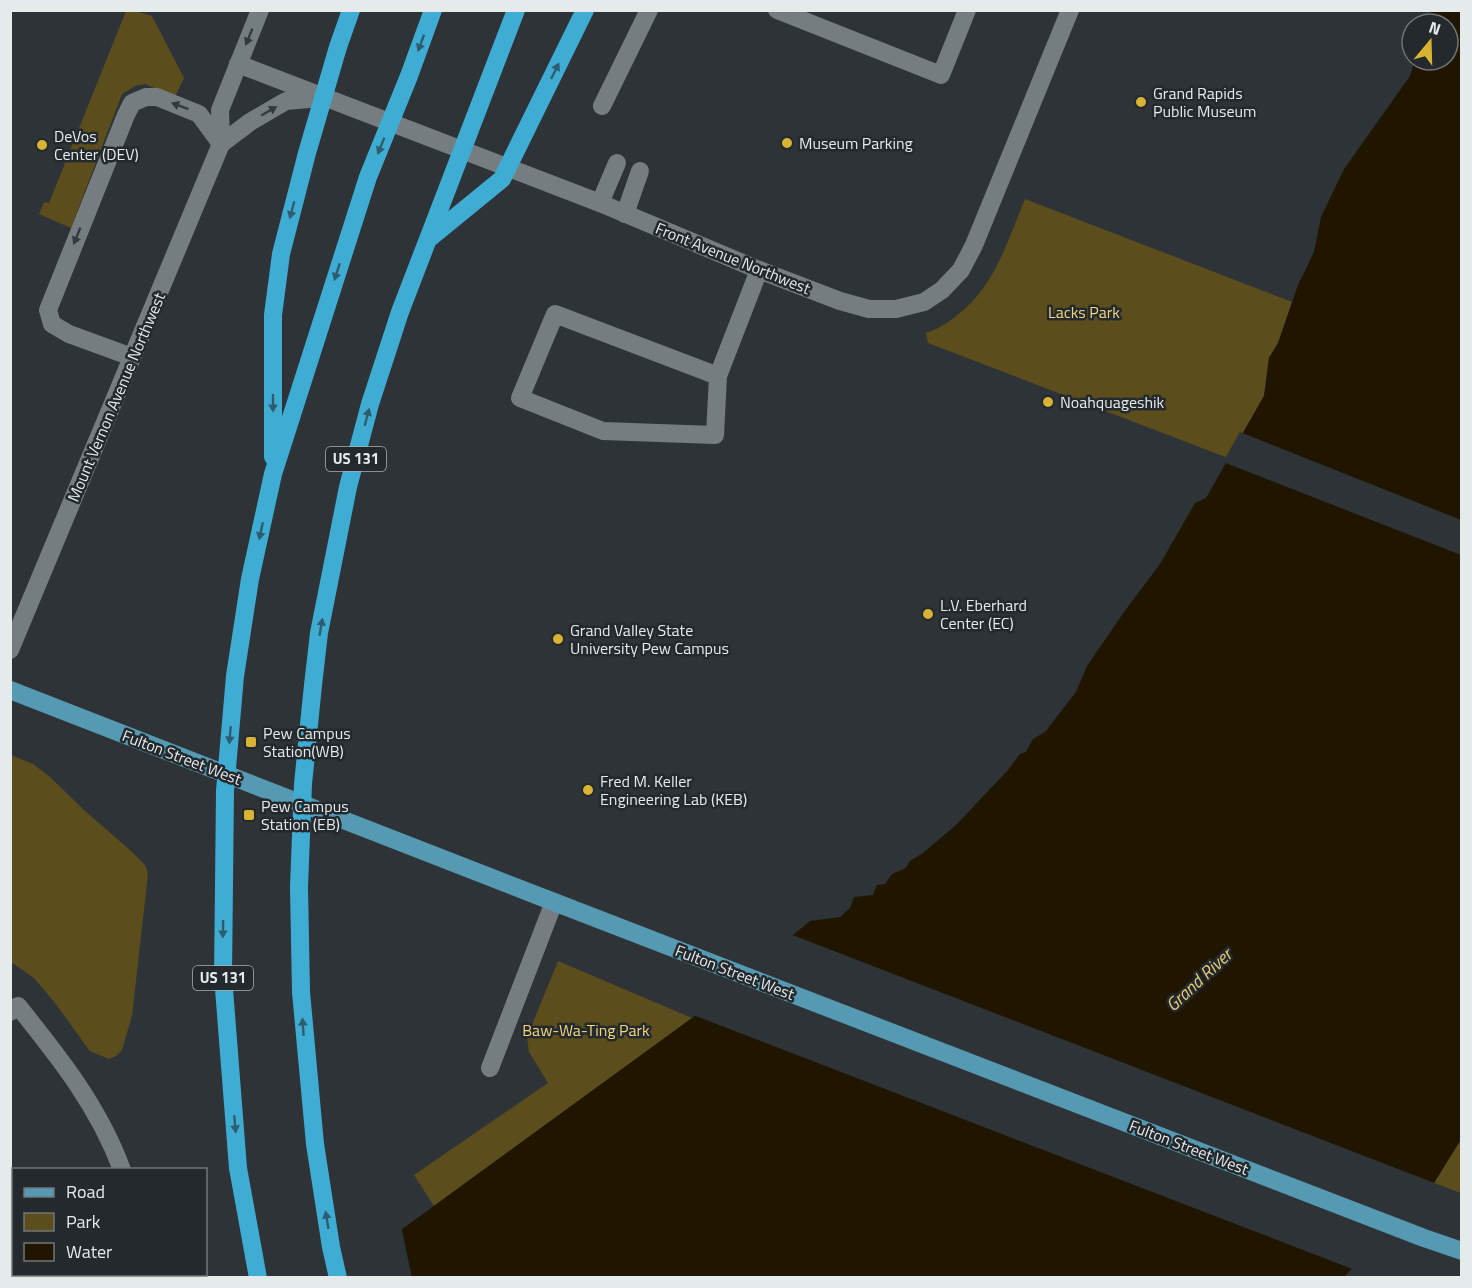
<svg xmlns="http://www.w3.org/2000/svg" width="1472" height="1288" viewBox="0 0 1472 1288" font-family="'Titillium Web',sans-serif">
<rect width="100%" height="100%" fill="#2d3336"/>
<!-- green -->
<g fill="#5c4d1d">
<polygon points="126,11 136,11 152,16 184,78 175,97 145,84 135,86 122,94 71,228 39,214 44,202 49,203"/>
<path d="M1025 199 1292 302 1278 343 1269 358 1264 396 1228 458 928 343 926 333C936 330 946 324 955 317 995 287 1006 244 1025 199Z"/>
<polygon points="11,755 33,764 50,777 84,810 131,851 145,865 148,874 132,1016 122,1050 116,1056 109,1059 90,1051 55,1003 34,978 11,962"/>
<polygon points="558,961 692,1018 434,1206 414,1175 548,1083 529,1052 527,1037"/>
<polygon points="1461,1138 1461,1193 1434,1183"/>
</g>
<!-- water -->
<polygon fill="#201600" points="1431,11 1461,11 1462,1138 1434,1183 1344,1277 335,1278 692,1018 810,921 840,917 850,908 854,897 873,895 877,885 885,884 892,874 906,868 910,861 923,853 956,825 1008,770 1020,754 1026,752 1033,739 1045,732 1076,692 1087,666 1124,612 1160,564 1195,503 1206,498 1264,396 1269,358 1278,343 1298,285 1314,252 1321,217 1344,169 1410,76 1415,60 1448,60 1448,24 1427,24"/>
<!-- pier -->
<g fill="#2d3336">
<polygon points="1240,432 1461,520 1461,555 1223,462"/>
<polygon points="790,934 1437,1184 1355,1270 693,1015 708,1000"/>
<polygon points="401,1226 412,1278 332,1278 333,1275"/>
</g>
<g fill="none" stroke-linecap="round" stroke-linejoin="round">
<!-- minor -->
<g stroke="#757d80" stroke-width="18">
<polyline points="777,10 941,75 967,10"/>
<polyline points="238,64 600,203 759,270 840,301 869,309 896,309 924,302 942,290 961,270 974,245 1070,10"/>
<polyline points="602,106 649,10"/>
<polyline points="221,144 250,122 286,101 320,98"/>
<polyline points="600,203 617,163"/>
<polyline points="625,214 640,171"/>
<polyline points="132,357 69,334 52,324 48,310 126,115 132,103 146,97 157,97 199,114 221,144"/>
<polyline points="718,376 555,314 520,398 603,431 715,435 718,376 759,270"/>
<polyline points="10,650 221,144 220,110 260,10"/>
<path d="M10 1012 18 1006C59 1057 99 1107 122 1170"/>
<polyline points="490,1068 554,902"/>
<polyline points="141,1278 141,1274"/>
</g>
<!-- major -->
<polyline stroke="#5599b2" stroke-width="18" points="10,690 554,902 1424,1238 1462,1251"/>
<!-- highway -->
<g stroke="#3facd3" stroke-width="18">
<polyline points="431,237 502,179 585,10"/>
<polyline points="273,457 273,315 281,254 307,153 338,47 351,10"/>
<polyline points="258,1278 238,1168 223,976 225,791 235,676 250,579 273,474 368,177 409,76 433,10"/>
<polyline points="338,1278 331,1247 315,1144 301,992 299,887 303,784 313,685 319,633 348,487 370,404 400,312 516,10"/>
</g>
</g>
<!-- one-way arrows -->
<defs><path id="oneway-solid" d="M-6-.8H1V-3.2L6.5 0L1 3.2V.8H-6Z" transform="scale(1.5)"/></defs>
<g fill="#333a3d">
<use href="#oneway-solid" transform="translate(249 37) rotate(112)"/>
<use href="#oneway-solid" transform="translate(180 106) rotate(-159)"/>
<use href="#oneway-solid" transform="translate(269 111) rotate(-30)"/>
<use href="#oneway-solid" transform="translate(77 236) rotate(112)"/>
</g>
<g fill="#2e5d6f">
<use href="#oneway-solid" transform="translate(421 43) rotate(110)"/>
<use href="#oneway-solid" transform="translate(555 71) rotate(-64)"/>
<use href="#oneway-solid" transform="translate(381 146) rotate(112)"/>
<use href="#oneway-solid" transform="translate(292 210) rotate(105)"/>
<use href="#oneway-solid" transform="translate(337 272) rotate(108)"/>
<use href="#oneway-solid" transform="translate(273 403) rotate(90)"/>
<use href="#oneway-solid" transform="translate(367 417) rotate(-75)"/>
<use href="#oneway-solid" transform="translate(261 531) rotate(102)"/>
<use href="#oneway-solid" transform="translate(321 627) rotate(-80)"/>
<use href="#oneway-solid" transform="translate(230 735) rotate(95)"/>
<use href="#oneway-solid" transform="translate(223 929) rotate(91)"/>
<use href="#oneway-solid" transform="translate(303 1027) rotate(-94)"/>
<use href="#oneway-solid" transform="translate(235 1124) rotate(85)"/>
<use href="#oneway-solid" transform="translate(327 1220) rotate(-99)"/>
</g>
<!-- markers -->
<g fill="#d9b434" stroke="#23292c" stroke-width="2">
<circle cx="1141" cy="102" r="6"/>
<circle cx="787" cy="143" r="6"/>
<circle cx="42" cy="145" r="6"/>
<circle cx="1048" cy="402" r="6"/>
<circle cx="928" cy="614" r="6"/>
<circle cx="558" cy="639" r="6"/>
<rect x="245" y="736" width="12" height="12" rx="3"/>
<circle cx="588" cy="790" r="6"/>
<rect x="243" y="809" width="12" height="12" rx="3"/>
</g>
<g text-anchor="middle" stroke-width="5" stroke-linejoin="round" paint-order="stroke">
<!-- shield labels -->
<g fill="#23292c" stroke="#abb0b2" stroke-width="1.5">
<rect x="326" y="447" width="60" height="24" rx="4.5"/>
<rect x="193" y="966" width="60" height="24" rx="4.5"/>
</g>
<g font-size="15" font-weight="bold" fill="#e5eaeb">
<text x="356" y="464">US 131</text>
<text x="223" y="983">US 131</text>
</g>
<!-- poi labels -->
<g font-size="16" fill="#e5eaeb" stroke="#23292c" text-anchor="start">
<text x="1153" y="99">Grand Rapids<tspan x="1153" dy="18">Public Museum</tspan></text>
<text x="54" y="142">DeVos<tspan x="54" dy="18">Center (DEV)</tspan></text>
<text x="799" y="149">Museum Parking</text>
<text x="1060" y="408">Noahquageshik</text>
<text x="940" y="611">L.V. Eberhard<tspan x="940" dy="18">Center (EC)</tspan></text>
<text x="570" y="636">Grand Valley State<tspan x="570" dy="18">University Pew Campus</tspan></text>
<text x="263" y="739">Pew Campus<tspan x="263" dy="18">Station(WB)</tspan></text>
<text x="600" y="787">Fred M. Keller<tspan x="600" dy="18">Engineering Lab (KEB)</tspan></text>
<text x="261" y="812">Pew Campus<tspan x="261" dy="18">Station (EB)</tspan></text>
</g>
<!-- street labels -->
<g font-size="16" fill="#e5eaeb" stroke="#23292c">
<text transform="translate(733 258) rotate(22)" y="6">Front Avenue Northwest</text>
<text transform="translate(116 397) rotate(-67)" y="6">Mount Vernon Avenue Northwest</text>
<text transform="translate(182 757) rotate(21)" y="6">Fulton Street West</text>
<text transform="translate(735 972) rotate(21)" y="6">Fulton Street West</text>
<text transform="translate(1189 1147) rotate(21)" y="6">Fulton Street West</text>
</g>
<!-- park labels -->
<g font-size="16" fill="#f2d67e" stroke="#23292c">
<text x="1084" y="318">Lacks Park</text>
<text x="586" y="1036">Baw-Wa-Ting Park</text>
</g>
<!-- water labels -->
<g font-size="18" font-style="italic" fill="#e7cb74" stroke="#23292c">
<text transform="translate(1199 980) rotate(-43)" y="6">Grand River</text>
</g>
</g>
<!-- border -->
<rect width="1472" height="1288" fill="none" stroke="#e5eaeb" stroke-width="24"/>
<!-- legend -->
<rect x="12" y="1168" width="195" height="108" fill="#23292c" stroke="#717678" stroke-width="1.5"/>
<rect x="24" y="1188" width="30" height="9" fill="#5599b2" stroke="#717678" stroke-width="1.5"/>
<text x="66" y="1198" font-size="18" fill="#e5eaeb">Road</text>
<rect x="24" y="1213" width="30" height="18" fill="#5c4d1d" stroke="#717678" stroke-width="1.5"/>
<text x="66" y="1228" font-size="18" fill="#e5eaeb">Park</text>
<rect x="24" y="1243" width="30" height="18" fill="#201600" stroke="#717678" stroke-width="1.5"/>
<text x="66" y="1258" font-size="18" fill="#e5eaeb">Water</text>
<!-- north arrow -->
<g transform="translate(1430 42) rotate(19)"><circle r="28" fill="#23292c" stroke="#717678" stroke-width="1.5"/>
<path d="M0-4.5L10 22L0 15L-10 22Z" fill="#d9b434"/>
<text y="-9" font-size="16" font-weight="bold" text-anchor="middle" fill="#e5eaeb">N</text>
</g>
</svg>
